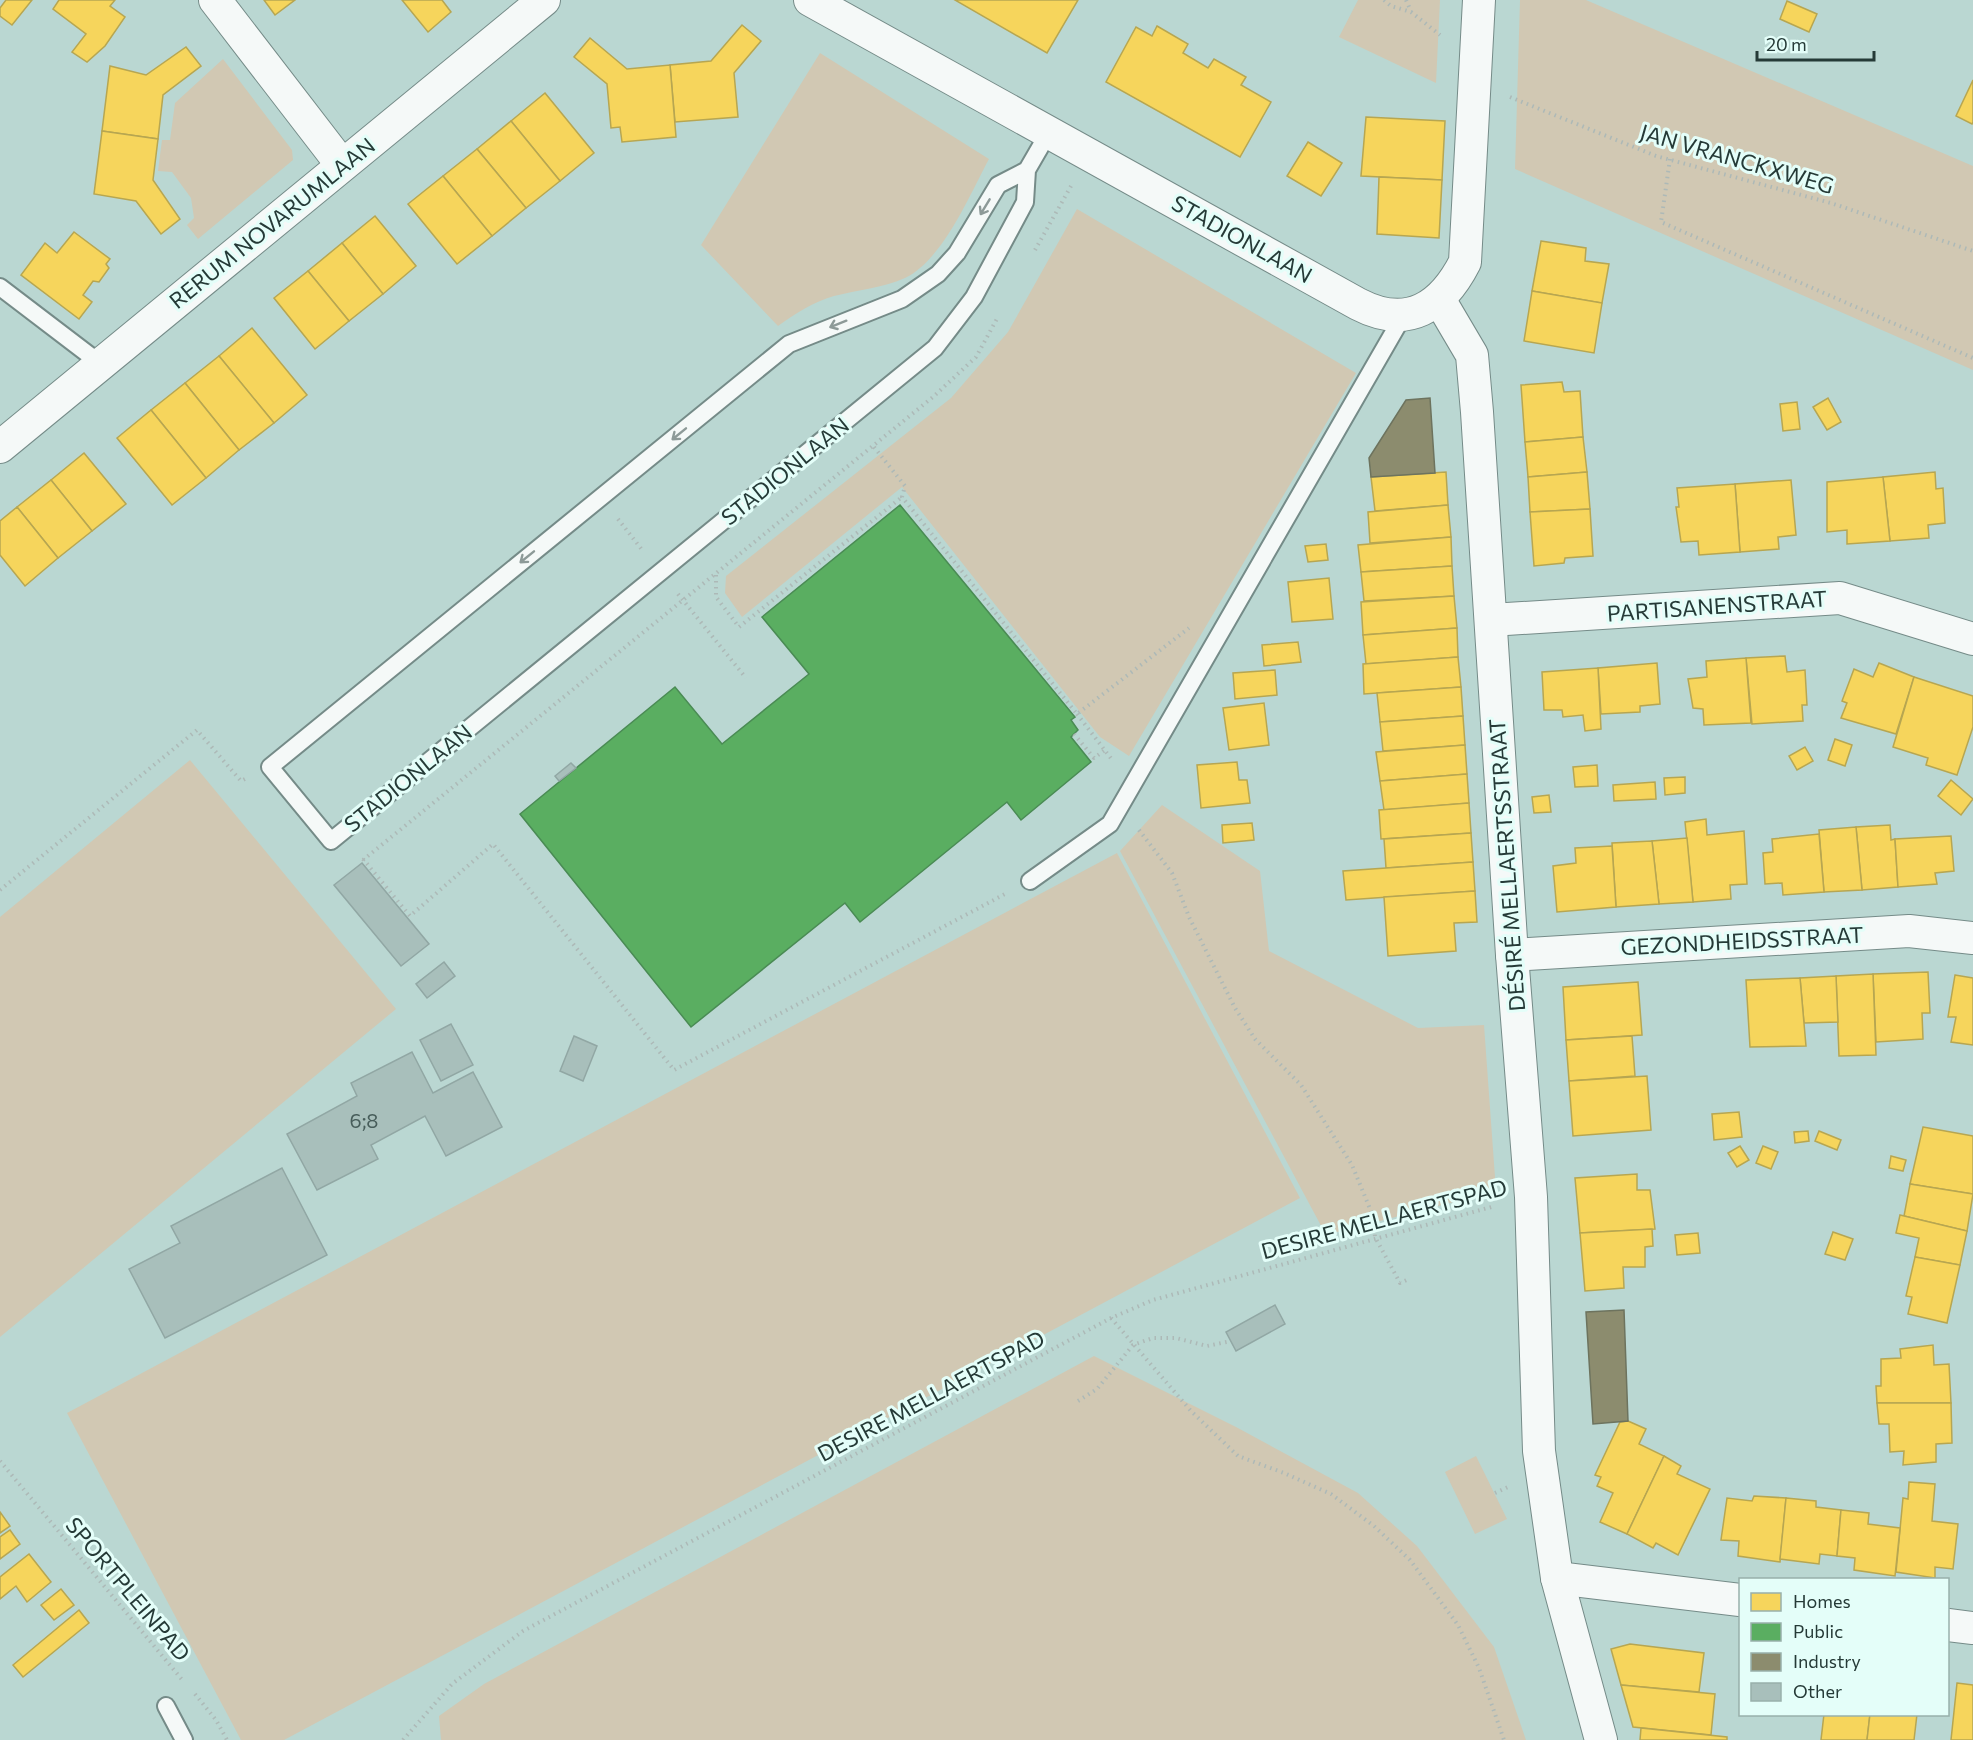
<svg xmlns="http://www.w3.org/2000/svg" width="1973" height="1740" viewBox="0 0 1973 1740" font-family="Commissioner,sans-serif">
<rect width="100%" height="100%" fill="#bad7d2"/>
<!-- green -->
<g fill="#d1c8b3">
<polygon points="1358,0 1440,0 1436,83 1339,37"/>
<polygon points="1520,0 1586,0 1973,166 1973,370 1515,169"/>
<path d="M820 53 989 159C970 194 943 260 905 278 882 288 858 290 834 296 813 302 796 313 778 326L701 245Z"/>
<polygon points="223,59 292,150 293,160 198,239 187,225 194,218 191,198 172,172 158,171 162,140 170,140 175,103"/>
<polygon points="1077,209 1356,373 1129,756 1100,737 902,487 742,617 725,593 726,576 951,398 1008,332"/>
<polygon points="190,760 396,1009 0,1337 0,917"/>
<polygon points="1162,805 1260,871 1269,951 1418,1028 1484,1025 1496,1191 1326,1235 1120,851"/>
<polygon points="1117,853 1300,1198 284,1740 241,1740 67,1413"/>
<polygon points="1094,1356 1236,1427 1358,1493 1417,1546 1494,1647 1526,1740 441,1740 439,1716 484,1684"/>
<polygon points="1476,1456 1507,1519 1475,1534 1445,1472"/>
</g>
<!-- homes -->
<g fill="#f6d55c" stroke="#b7a651" stroke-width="1.5">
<polygon points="6,0 32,0 12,25 0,16 0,8"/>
<polygon points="59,0 115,0 110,6 125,17 105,46 87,62 72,52 86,34 53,9"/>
<polygon points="264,0 295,0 275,15"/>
<polygon points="402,0 442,0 451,12 428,32"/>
<polygon points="955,0 1078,0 1047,53"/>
<polygon points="1787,1 1817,14 1809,32 1780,19"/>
<polygon points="742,25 761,41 734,73 738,117 675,122 670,65 711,61"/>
<polygon points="1157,26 1188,44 1183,53 1208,68 1214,59 1246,77 1241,85 1271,102 1240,157 1106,82 1136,27 1152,36"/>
<polygon points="590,38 627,69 670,65 676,137 622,142 620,127 611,128 607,84 574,57"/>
<polygon points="186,47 201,66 163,95 158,139 102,131 110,66 146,75"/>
<polygon points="1973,80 1973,122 1972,124 1956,116"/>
<polygon points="545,93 594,153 560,181 511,121"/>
<polygon points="1366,117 1445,121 1442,180 1361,176"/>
<polygon points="511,121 560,181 526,208 477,149"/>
<polygon points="102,131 158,139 153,180 180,219 161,234 136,201 94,194"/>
<polygon points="1308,142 1342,163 1321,196 1287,176"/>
<polygon points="477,149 526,208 492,236 443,176"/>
<polygon points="443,176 492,236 457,264 408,204"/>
<polygon points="1379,177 1442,180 1439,238 1377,234"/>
<polygon points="375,216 416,266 383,294 342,243"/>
<polygon points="74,232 110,259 106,264 109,268 99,282 93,281 83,295 92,302 79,319 21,275 45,243 57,253"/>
<polygon points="1541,241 1586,248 1585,261 1609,264 1602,303 1532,291"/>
<polygon points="342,243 383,294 349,321 308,271"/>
<polygon points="308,271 349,321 315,349 274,298"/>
<polygon points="1532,291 1602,303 1594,353 1524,341"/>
<polygon points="252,328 307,395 274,423 219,356"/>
<polygon points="219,356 274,423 239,450 185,383"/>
<polygon points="1562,382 1564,392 1580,391 1583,437 1525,442 1521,385"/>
<polygon points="185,383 239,450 206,478 151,410"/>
<polygon points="1828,398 1841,422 1827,430 1813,407"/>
<polygon points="1797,402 1800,429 1783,431 1780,404"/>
<polygon points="151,410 206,478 172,505 117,438"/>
<polygon points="1583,437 1587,472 1528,477 1525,442"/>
<polygon points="84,453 126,504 92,531 51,480"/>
<polygon points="1446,472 1448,505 1375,511 1371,477"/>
<polygon points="1587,472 1590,509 1530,512 1528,477"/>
<polygon points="1935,472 1936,489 1943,488 1945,523 1928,525 1929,538 1890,541 1883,477"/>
<polygon points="1883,477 1890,541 1847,544 1847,530 1827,532 1827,482"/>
<polygon points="51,480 92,531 58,558 17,507"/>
<polygon points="1791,480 1796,535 1778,537 1779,549 1740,552 1735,484"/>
<polygon points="1735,484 1740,552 1699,555 1698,541 1681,542 1676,507 1679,507 1677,488"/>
<polygon points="1448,505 1451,537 1370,543 1368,512"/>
<polygon points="17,507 58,558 25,586 0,555 0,521"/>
<polygon points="1590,509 1593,556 1565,558 1564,563 1534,566 1530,512"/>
<polygon points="1451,537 1452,566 1361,572 1358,545"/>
<polygon points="1326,544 1328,560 1308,562 1305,546"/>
<polygon points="1452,566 1454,596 1364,601 1361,572"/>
<polygon points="1329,578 1333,619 1292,622 1288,582"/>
<polygon points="1454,596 1457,628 1363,635 1361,602"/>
<polygon points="1457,628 1458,657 1366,664 1363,635"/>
<polygon points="1298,642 1301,662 1264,666 1262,645"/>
<polygon points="1785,656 1787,672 1805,670 1807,705 1802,705 1803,721 1752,724 1746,658"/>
<polygon points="1458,657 1461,687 1364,694 1363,664"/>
<polygon points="1746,658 1751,723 1704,725 1703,709 1693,708 1688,679 1707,677 1706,661"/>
<polygon points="1657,663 1660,704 1640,706 1640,712 1601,714 1598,668"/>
<polygon points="1879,663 1914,677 1896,734 1841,718 1847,703 1842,701 1854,669 1873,677"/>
<polygon points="1598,668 1601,729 1585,731 1583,715 1563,717 1562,710 1544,710 1542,672"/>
<polygon points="1275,670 1277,695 1235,699 1233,673"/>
<polygon points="1914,677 1973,696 1973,727 1957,775 1926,765 1928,758 1893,747"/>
<polygon points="1461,687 1463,716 1380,722 1377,693"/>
<polygon points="1264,703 1269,745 1229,750 1223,708"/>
<polygon points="1463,716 1465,745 1383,751 1380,722"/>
<polygon points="1835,739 1852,745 1845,766 1828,760"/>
<polygon points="1465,745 1467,774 1380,781 1376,752"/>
<polygon points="1805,747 1813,761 1797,770 1789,756"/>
<polygon points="1237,762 1239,780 1247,780 1250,803 1201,808 1197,765"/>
<polygon points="1597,765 1598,786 1575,787 1573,767"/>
<polygon points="1467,774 1469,803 1384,810 1380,781"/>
<polygon points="1685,777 1685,793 1665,795 1664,778"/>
<polygon points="1951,780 1973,799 1961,815 1938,796"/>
<polygon points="1655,782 1656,799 1614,801 1613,785"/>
<polygon points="1549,795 1551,812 1534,813 1532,797"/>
<polygon points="1469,803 1471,833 1381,839 1379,810"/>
<polygon points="1706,819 1707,835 1744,831 1747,884 1730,885 1731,899 1693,902 1685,822"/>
<polygon points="1252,823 1254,840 1223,843 1222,825"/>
<polygon points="1890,825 1891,840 1895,839 1898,887 1862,890 1856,827"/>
<polygon points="1856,827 1862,890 1824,892 1819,830"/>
<polygon points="1471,833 1473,862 1386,868 1384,839"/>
<polygon points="1819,834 1824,892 1783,895 1782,883 1765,884 1763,853 1773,852 1772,839"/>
<polygon points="1951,836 1954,871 1935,873 1937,884 1898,887 1895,839"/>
<polygon points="1687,838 1693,902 1659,904 1652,841"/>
<polygon points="1652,841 1659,904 1616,907 1612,843"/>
<polygon points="1612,846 1616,907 1557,912 1553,866 1576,863 1575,848"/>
<polygon points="1473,862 1475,891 1346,900 1343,871"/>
<polygon points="1475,891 1477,922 1454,923 1456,951 1388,956 1384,897"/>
<polygon points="1928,972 1930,1013 1922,1013 1923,1039 1876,1042 1873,974"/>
<polygon points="1873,974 1876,1055 1839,1056 1836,976"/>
<polygon points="1955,975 1973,978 1973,1045 1951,1042 1956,1017 1948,1017"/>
<polygon points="1836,976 1838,1022 1804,1023 1800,978"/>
<polygon points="1800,978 1806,1046 1750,1047 1746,980"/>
<polygon points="1638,982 1642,1035 1566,1040 1563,987"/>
<polygon points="1632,1036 1635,1076 1569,1081 1566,1040"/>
<polygon points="1647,1076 1651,1130 1573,1136 1569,1081"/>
<polygon points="1739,1112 1742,1137 1714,1140 1712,1114"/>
<polygon points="1923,1127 1973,1136 1973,1194 1910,1184"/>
<polygon points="1808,1131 1809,1141 1795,1143 1794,1132"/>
<polygon points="1819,1131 1841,1140 1837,1150 1815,1141"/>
<polygon points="1740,1146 1749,1160 1737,1167 1728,1153"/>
<polygon points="1763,1146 1778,1152 1771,1169 1756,1163"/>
<polygon points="1891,1156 1906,1160 1903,1171 1889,1168"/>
<polygon points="1637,1174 1637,1190 1650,1190 1655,1229 1580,1233 1575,1178"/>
<polygon points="1910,1184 1973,1194 1967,1231 1904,1216"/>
<polygon points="1900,1215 1967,1231 1960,1265 1915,1257 1919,1238 1896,1233"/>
<polygon points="1652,1229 1653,1246 1645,1247 1645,1267 1623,1267 1624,1288 1585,1291 1580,1233"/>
<polygon points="1833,1232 1853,1239 1845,1260 1825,1254"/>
<polygon points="1698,1233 1700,1253 1677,1255 1675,1235"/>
<polygon points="1915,1257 1960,1265 1947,1323 1908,1314 1912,1297 1906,1296"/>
<polygon points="1933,1345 1934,1365 1949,1364 1951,1403 1877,1403 1876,1386 1881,1386 1881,1359 1901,1358 1900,1349"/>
<polygon points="1877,1403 1951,1403 1952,1443 1936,1444 1936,1462 1903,1465 1904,1451 1890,1452 1889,1424 1879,1424"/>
<polygon points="1628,1421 1646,1429 1639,1444 1664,1456 1627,1534 1600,1522 1613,1493 1597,1486 1601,1477 1595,1475 1620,1422"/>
<polygon points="1664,1456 1681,1466 1677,1474 1710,1489 1678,1555 1656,1543 1653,1548 1627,1534"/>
<polygon points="1909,1482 1935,1484 1932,1521 1958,1524 1953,1569 1935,1567 1935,1578 1896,1572 1903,1498 1908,1499"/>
<polygon points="1754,1496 1786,1498 1780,1562 1738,1556 1739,1541 1721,1540 1727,1498 1752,1501"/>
<polygon points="1786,1498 1816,1501 1816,1507 1841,1510 1837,1556 1820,1554 1819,1564 1780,1559"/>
<polygon points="1841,1510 1869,1513 1868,1524 1900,1528 1895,1576 1854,1570 1855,1558 1837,1556"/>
<polygon points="0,1512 10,1526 0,1533"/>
<polygon points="10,1530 20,1544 0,1559 0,1537"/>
<polygon points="29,1554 51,1582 27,1602 16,1586 0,1599 0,1577"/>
<polygon points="61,1589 74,1605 54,1620 41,1605"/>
<polygon points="79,1610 89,1623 23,1677 13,1665"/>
<polygon points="1630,1644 1704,1653 1699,1692 1621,1685 1611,1649"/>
<polygon points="1957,1683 1973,1685 1973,1740 1951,1740"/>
<polygon points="1621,1685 1715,1694 1711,1735 1633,1727"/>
<polygon points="1824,1714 1870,1714 1867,1740 1821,1740"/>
<polygon points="1870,1714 1917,1714 1914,1740 1867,1740"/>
<polygon points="1641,1728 1727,1737 1727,1740 1640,1740"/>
</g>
<!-- public -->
<polygon fill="#5aae61" stroke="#4a8b54" stroke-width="1.5" points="900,505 1075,717 1071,720 1078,730 1071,737 1091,762 1021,820 1007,802 860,922 845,903 691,1027 520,814 675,687 722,744 809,674 762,617"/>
<!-- industry -->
<g fill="#8c8c6e" stroke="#6d735e" stroke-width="1.5">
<polygon points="1430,398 1435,473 1371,477 1369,458 1406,400"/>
<polygon points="1624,1310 1628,1421 1593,1424 1586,1312"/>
</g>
<!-- building -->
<g fill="#a8bfbb" stroke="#91a7a4" stroke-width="1.5">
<polygon points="571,763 576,768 559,781 555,776"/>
<polygon points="362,863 429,944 401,966 334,885"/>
<polygon points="444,962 455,976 427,998 416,984"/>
<polygon points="451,1024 473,1065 441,1081 420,1040"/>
<polygon points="574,1036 597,1046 583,1081 560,1071"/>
<polygon points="412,1052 433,1093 473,1072 502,1127 446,1156 425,1116 371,1145 378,1159 317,1190 287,1134 357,1096 351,1083"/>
<polygon points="282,1168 327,1255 165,1338 129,1269 180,1243 171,1226"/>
<polygon points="1275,1305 1285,1324 1236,1351 1226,1332"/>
</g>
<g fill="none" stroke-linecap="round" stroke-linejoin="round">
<defs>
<g id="lane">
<polyline points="1027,170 998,185 957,253 938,274 902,299 789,344 270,767 331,841 935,348 974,297 1025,202 1027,170 1049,132"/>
<polyline points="0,287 101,364"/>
<polyline points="1030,881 1110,824 1403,316"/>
<polyline points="166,1706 184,1740"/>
</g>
<g id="street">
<polyline points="215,0 342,165"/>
<path d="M810 0 1358 304C1408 330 1442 307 1465 262L1479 0"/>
<polyline points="1439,299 1472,355 1477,412 1512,955 1531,1197 1539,1451 1557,1578 1601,1740"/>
<polyline points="0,447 544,0"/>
<polyline points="1491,620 1840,598 1973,639"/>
<polyline points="1512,955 1909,931 1973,938"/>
<polyline points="1557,1578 1740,1600"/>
<polyline points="1948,1625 1973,1628"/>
</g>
</defs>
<!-- lane casing -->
<use href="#lane" stroke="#758b88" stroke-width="20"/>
<!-- street casing -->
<use href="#street" stroke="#758b88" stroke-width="34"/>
<!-- path -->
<g stroke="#adb9b7" stroke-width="4" stroke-dasharray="1.5 4.5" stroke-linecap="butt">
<polyline points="1384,0 1391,6 1411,12 1440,35"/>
<polyline points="1406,0 1411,11"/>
<polyline points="1510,97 1656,156 1831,203 1973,251"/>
<polyline points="1670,159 1661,222 1973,358"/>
<polyline points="1035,250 1071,186"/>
<polyline points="874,447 905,486 902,497 1077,714 1189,628"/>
<polyline points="618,519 643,551"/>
<polyline points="716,575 716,597 739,627 902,497"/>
<polyline points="678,594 746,678"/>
<polyline points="1077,714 1113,761"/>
<polyline points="1074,734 1094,758 1105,750"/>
<polyline points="1139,830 1172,873 1189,917 1235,1008 1255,1039 1301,1085 1352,1165 1373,1216 1375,1237 1400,1283 1409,1279"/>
<polyline points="363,859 410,916 493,844 674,1070 1005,894"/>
<polyline points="363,860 933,397 976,357 998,317"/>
<polyline points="0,890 197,730 241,781 245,779"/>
<polyline points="1111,1318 1191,1411 1238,1456 1284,1473 1331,1494 1374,1526 1410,1560 1458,1625 1479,1668 1504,1740"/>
<polyline points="1078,1401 1097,1389 1133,1345 1153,1338 1176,1338 1207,1346 1231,1341"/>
<polyline points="0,1461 184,1682"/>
<polyline points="1495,1493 1508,1487"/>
<polyline points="195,1694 216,1720 227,1740"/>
<polyline points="403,1740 452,1684 523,1631 1111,1318 1153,1300 1495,1206"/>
</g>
<!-- lane -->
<use href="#lane" stroke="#f5f9f8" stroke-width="16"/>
<!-- street -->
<use href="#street" stroke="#f5f9f8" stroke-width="32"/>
</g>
<!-- one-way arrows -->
<defs><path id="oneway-shaft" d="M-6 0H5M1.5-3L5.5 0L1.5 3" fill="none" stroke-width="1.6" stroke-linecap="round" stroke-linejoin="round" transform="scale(1.5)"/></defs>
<g stroke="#8d9a98">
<use href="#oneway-shaft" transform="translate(985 207) rotate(121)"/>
<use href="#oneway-shaft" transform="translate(838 324) rotate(158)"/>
<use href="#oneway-shaft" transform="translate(679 434) rotate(141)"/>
<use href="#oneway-shaft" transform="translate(527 557) rotate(141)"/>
</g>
<g text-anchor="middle" stroke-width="6" stroke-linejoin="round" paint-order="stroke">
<!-- number labels -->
<g font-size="20" fill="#475d5a">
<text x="364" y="1128">6;8</text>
</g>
<!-- street labels -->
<g font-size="22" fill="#253a37" stroke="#e4fef9">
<text transform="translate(1737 159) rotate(16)" y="8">JAN VRANCKXWEG</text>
<text transform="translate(272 223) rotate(-39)" y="8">RERUM NOVARUMLAAN</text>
<text transform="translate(1242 239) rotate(29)" y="8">STADIONLAAN</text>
<text transform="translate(785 471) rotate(-39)" y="8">STADIONLAAN</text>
<text transform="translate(1717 606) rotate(-4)" y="8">PARTISANENSTRAAT</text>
<text transform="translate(408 778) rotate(-39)" y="8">STADIONLAAN</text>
<text transform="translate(1507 865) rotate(-94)" y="8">DÉSIRÉ MELLAERTSSTRAAT</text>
<text transform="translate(1742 941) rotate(-3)" y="8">GEZONDHEIDSSTRAAT</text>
<text transform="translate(1384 1219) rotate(-15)" y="8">DESIRE MELLAERTSPAD</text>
<text transform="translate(931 1396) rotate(-28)" y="8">DESIRE MELLAERTSPAD</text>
<text transform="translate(128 1589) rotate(50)" y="8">SPORTPLEINPAD</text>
</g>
</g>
<!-- legend -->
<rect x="1739" y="1578" width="210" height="138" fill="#e4fef9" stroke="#98b0ab" stroke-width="1.5"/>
<rect x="1751" y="1593" width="30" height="18" fill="#f6d55c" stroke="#98b0ab" stroke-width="1.5"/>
<text x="1793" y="1608" font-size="18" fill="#253a37">Homes</text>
<rect x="1751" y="1623" width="30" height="18" fill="#5aae61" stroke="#98b0ab" stroke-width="1.5"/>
<text x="1793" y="1638" font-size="18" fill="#253a37">Public</text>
<rect x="1751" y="1653" width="30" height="18" fill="#8c8c6e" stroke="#98b0ab" stroke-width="1.5"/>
<text x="1793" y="1668" font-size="18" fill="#253a37">Industry</text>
<rect x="1751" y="1683" width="30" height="18" fill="#a8bfbb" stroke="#98b0ab" stroke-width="1.5"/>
<text x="1793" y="1698" font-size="18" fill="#253a37">Other</text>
<!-- scale -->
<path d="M1757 51v9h117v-9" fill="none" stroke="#253a37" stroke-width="3"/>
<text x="1766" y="51" font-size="18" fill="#253a37" stroke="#e4fef9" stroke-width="4.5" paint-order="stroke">20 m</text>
</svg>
